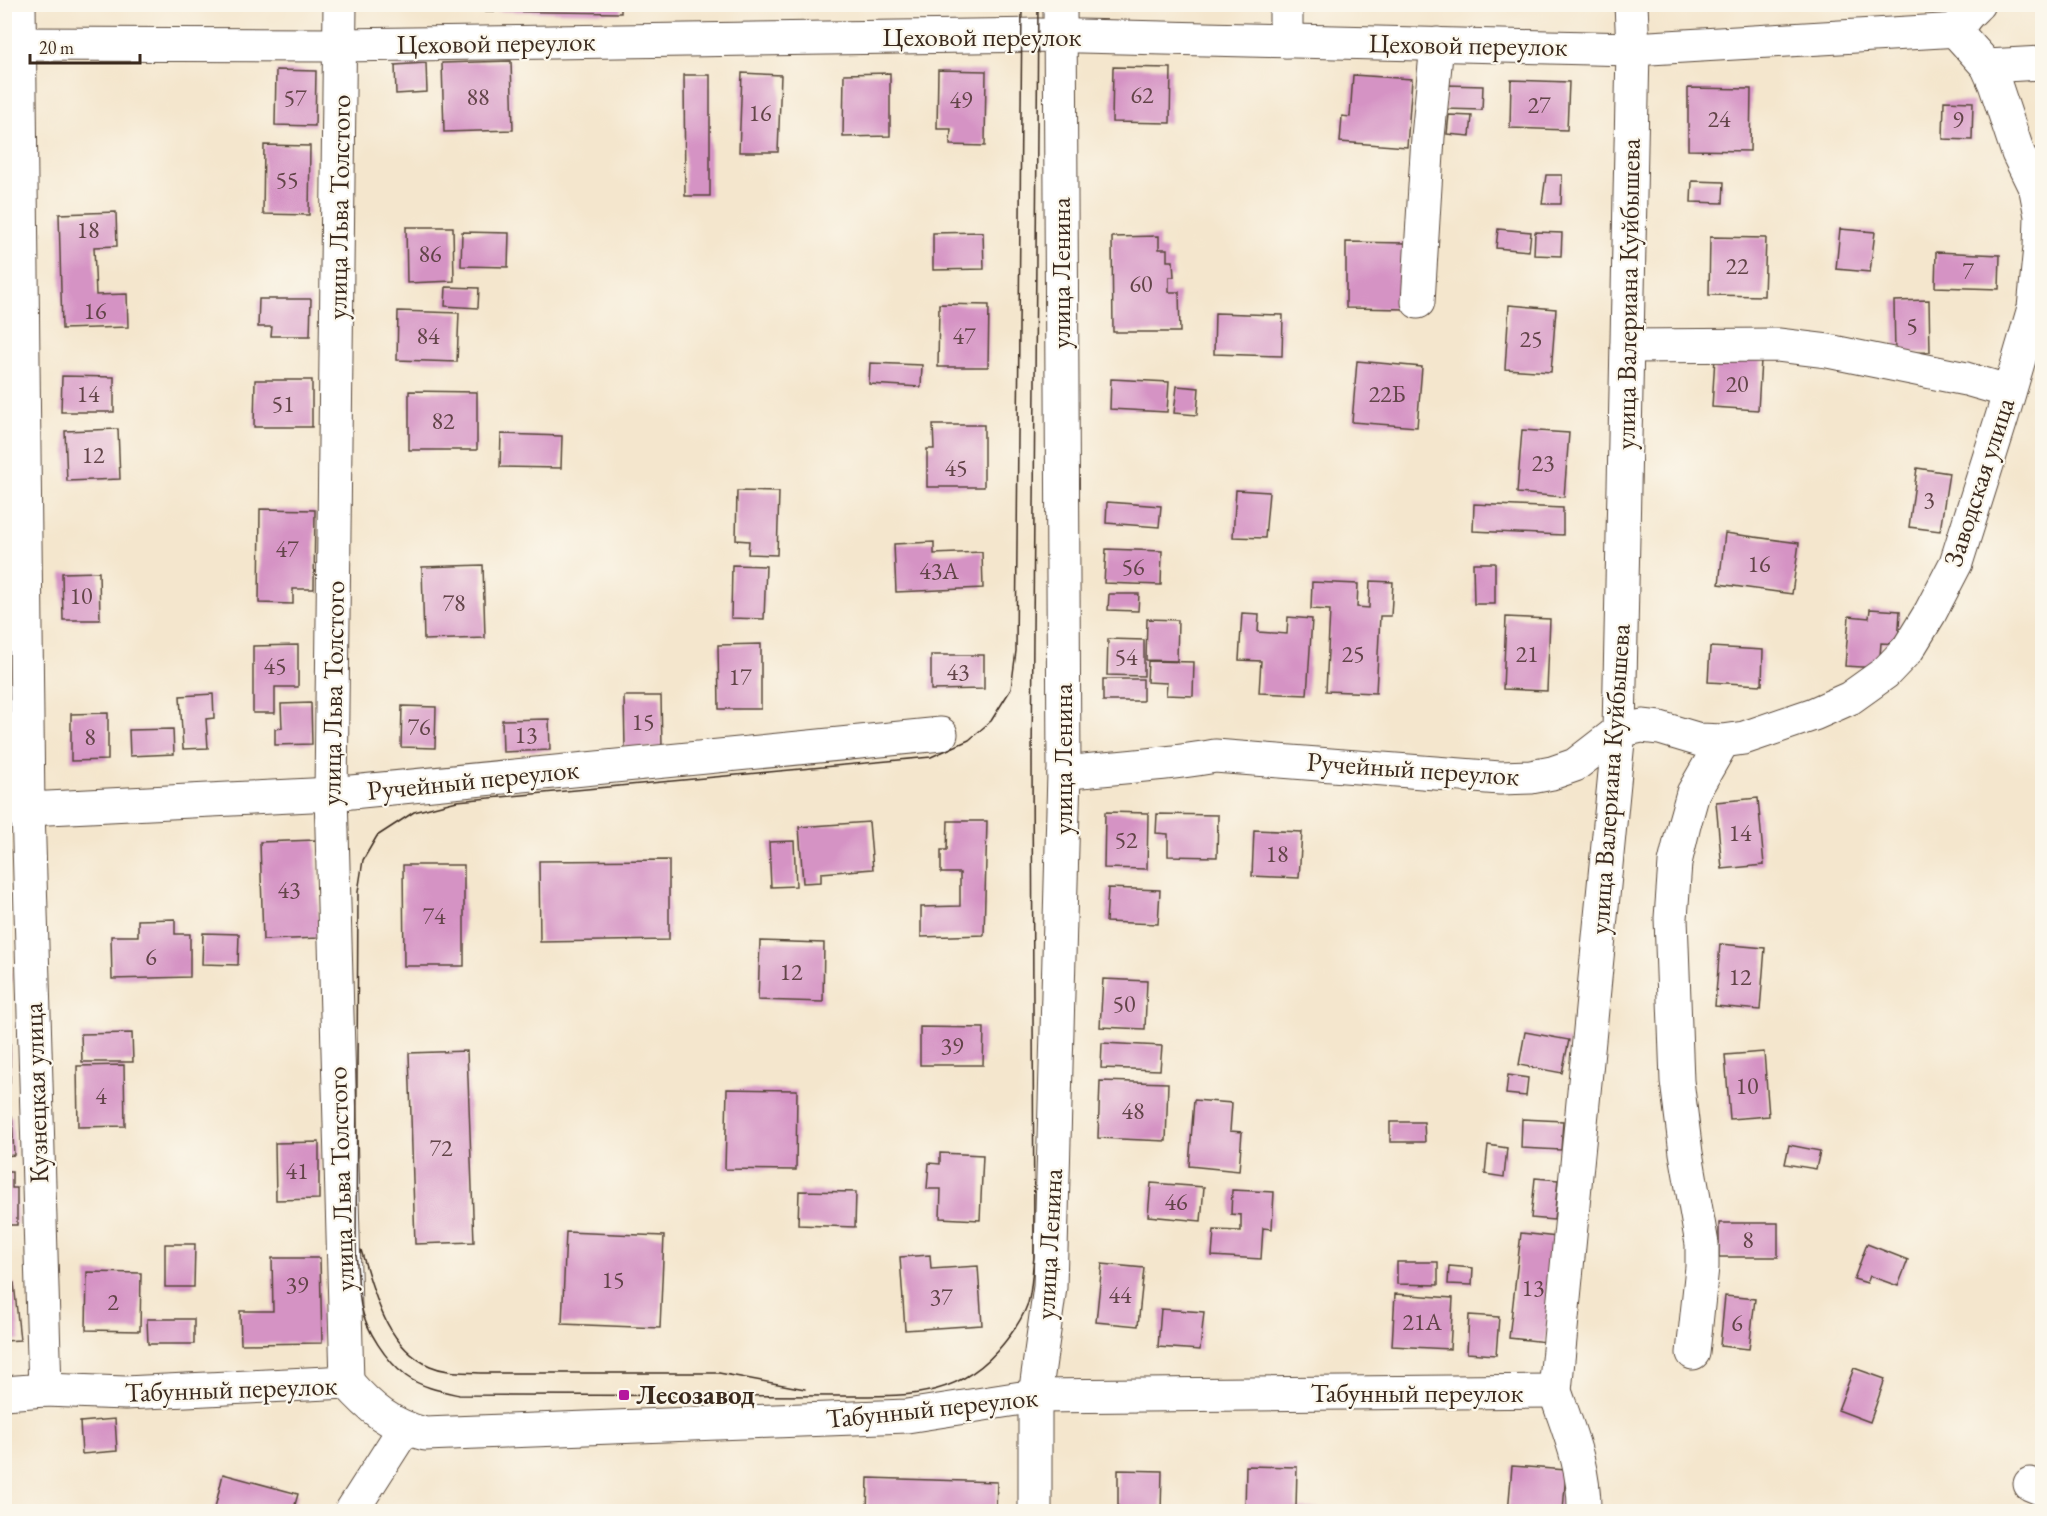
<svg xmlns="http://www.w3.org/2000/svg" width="2047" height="1516" viewBox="0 0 2047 1516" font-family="'EB Garamond',serif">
<rect width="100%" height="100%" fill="#fbf7ec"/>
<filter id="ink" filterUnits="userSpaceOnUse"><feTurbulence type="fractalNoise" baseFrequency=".0167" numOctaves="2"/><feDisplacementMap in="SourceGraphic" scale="12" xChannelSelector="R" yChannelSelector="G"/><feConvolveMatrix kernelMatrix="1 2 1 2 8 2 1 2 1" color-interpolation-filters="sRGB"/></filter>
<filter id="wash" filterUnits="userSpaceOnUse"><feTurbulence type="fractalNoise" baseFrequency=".008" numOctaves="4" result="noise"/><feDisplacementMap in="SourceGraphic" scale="24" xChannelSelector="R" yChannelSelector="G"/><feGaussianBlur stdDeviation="1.35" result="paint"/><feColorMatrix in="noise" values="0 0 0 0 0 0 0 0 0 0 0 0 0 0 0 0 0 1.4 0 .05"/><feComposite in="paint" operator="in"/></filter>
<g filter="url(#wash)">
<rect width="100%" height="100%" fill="#f4e6cd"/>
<g id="blocks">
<!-- building -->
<g fill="#d593c4">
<polygon points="426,4 621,4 621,13 425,10"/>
<polygon points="511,61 513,130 444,132 442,63"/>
<polygon points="426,63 427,92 396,94 395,65"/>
<polygon points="1113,67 1171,68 1170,123 1112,122"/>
<polygon points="276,70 316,71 315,126 275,125"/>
<polygon points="938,70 986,71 985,146 950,145 951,129 937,129"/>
<polygon points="742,73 781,75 778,152 739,152"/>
<polygon points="890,73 890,136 843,137 844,74"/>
<polygon points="684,75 710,75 710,196 685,196"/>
<polygon points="1353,75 1412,79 1407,147 1340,142 1342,116 1350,117"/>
<polygon points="1511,80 1569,82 1567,130 1510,128"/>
<polygon points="1446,85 1483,86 1482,110 1445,109"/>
<polygon points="1688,88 1751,89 1750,151 1688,150"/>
<polygon points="1944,101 1973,102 1972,140 1943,139"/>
<polygon points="1449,115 1472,116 1470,136 1447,134"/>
<polygon points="264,145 310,146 309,215 263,214"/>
<polygon points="1546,175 1562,175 1561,204 1542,204"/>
<polygon points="1692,181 1724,182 1723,203 1691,202"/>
<polygon points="116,212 117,246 94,247 96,295 127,294 128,327 62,329 59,214"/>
<polygon points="406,227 453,227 454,281 407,283"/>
<polygon points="1498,229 1531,232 1529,251 1496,248"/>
<polygon points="1840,229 1875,232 1870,272 1836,269"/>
<polygon points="462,232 509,233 508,267 461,266"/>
<polygon points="983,232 984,269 933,270 933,233"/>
<polygon points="1535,232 1562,233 1561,256 1534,255"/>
<polygon points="1159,236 1159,249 1167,249 1167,261 1173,261 1174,277 1169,277 1169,292 1179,292 1180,332 1113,332 1112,237"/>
<polygon points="1710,237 1766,238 1764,296 1709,295"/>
<polygon points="1346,242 1407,243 1407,309 1346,308"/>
<polygon points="1936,252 2000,255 1999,289 1935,287"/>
<polygon points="446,287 479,288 478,308 445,306"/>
<polygon points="259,299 311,299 310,336 271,336 272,327 258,327"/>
<polygon points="1929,300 1930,352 1895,353 1894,301"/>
<polygon points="939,304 989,305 988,367 938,367"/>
<polygon points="1509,305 1556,309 1551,372 1505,369"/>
<polygon points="398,311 459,313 457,362 397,360"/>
<polygon points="1215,313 1283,315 1282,356 1214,354"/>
<polygon points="1715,357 1761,360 1758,410 1712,407"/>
<polygon points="1357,361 1422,367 1417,427 1352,422"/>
<polygon points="870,363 922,365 921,387 869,384"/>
<polygon points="62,376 114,377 114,412 61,412"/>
<polygon points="1111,379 1169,382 1167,412 1110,409"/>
<polygon points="255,380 312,380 312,427 254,427"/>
<polygon points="1177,386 1199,388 1197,415 1174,413"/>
<polygon points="409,391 477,392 477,450 409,450"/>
<polygon points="933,425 984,425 984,487 927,487 927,449 934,449"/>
<polygon points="118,429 120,479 67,481 65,431"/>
<polygon points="1522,430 1569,433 1564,497 1517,493"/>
<polygon points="501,434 562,436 561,468 500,467"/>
<polygon points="1917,468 1949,473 1940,531 1909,527"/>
<polygon points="1236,490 1269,492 1265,538 1233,537"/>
<polygon points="737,491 779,492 777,555 748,554 749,541 736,540"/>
<polygon points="1107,502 1161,506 1159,527 1106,523"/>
<polygon points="1474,504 1563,508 1563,535 1473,531"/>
<polygon points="260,509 315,510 314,589 293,589 293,604 259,603"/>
<polygon points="1725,533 1799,543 1792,594 1719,584"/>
<polygon points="934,542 934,554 982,552 983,588 896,592 894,544"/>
<polygon points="1106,549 1162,551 1161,585 1104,583"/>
<polygon points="1473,563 1495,563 1495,604 1474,604"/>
<polygon points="483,565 485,638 424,640 422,567"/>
<polygon points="732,565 766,566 764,619 731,618"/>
<polygon points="99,572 100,620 63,620 62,573"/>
<polygon points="1370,581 1393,582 1391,616 1380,616 1376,693 1326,691 1330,610 1311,609 1312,582 1358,584 1357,607 1369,608"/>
<polygon points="1109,594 1139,594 1138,611 1108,610"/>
<polygon points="1870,609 1900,611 1898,644 1881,643 1879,668 1845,666 1849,616 1869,618"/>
<polygon points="1242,613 1259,614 1258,632 1287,634 1288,617 1312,619 1307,695 1259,693 1261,661 1239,660"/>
<polygon points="1506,617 1550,619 1547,691 1503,689"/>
<polygon points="1147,619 1178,620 1177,661 1146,660"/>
<polygon points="1108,639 1144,640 1144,676 1107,675"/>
<polygon points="761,644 761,709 719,709 718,645"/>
<polygon points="298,645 298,687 275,687 275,713 253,713 253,646"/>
<polygon points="1710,647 1763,650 1762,685 1708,682"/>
<polygon points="931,655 984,655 984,689 931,690"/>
<polygon points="1148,661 1194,662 1193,696 1166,695 1167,683 1147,682"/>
<rect x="1103" y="679" width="40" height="22"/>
<polygon points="213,694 214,718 206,719 208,748 183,749 180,696"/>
<polygon points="624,696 661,696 662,748 625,749"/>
<polygon points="311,703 312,744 275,745 275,729 282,728 281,704"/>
<polygon points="402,706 436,707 435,748 401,747"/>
<polygon points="108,713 108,760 71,761 71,714"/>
<polygon points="549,719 550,750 503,752 502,720"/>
<polygon points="173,729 174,754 130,756 129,730"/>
<polygon points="1758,798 1764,865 1722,869 1716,802"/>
<polygon points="1105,812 1148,813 1147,869 1104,868"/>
<polygon points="1157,814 1218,815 1217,857 1168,856 1168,834 1156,833"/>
<polygon points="948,821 987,821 984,935 921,937 921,907 960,906 960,873 941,873 941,850 947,850"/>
<polygon points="869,822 873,869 821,873 821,882 803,883 799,827"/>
<polygon points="1254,830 1302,832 1299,878 1252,876"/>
<polygon points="316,840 319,938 263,940 260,842"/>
<polygon points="794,841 796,886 771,887 769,842"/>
<polygon points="669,860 669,940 540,942 539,861"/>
<polygon points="403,865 464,865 464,966 404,966"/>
<polygon points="4,867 6,867 8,894 4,895"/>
<polygon points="1108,888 1160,890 1158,924 1106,922"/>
<polygon points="175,919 175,934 190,934 190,977 112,979 111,936 138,936 138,920"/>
<polygon points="203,933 239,934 238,965 202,964"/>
<polygon points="10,941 11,983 4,984 4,942"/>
<polygon points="760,941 824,943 823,1002 758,1000"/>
<polygon points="1720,944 1765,948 1760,1010 1715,1006"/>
<polygon points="1103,979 1147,981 1145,1029 1100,1027"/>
<polygon points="920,1027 984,1028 983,1065 920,1065"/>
<polygon points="10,1029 10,1083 4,1083 4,1030"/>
<polygon points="1525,1032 1569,1040 1562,1073 1519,1065"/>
<polygon points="132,1033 133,1062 82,1062 81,1034"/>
<polygon points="1102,1043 1162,1046 1160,1070 1101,1068"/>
<polygon points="467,1051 474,1242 415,1244 409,1053"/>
<polygon points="1764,1052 1769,1116 1730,1119 1725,1055"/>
<polygon points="124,1065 125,1126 78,1127 77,1066"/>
<polygon points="1508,1075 1528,1078 1526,1096 1506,1094"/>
<polygon points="1100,1081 1168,1083 1166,1141 1098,1138"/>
<polygon points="727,1089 797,1090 796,1170 725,1169"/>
<polygon points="1194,1100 1232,1103 1230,1131 1242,1132 1239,1171 1189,1166"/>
<polygon points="4,1116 12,1116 14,1155 4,1156"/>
<polygon points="1522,1119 1563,1121 1561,1150 1521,1148"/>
<polygon points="1390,1122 1424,1122 1425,1142 1390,1142"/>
<polygon points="319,1142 319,1199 276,1200 275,1143"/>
<polygon points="1488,1145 1507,1148 1504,1177 1485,1174"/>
<polygon points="1789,1145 1820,1151 1816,1169 1785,1164"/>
<polygon points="940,1153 983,1155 980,1220 940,1218 941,1189 927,1189 929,1163 940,1164"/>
<polygon points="4,1172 12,1172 12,1188 17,1188 17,1225 4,1225"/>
<polygon points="1535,1178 1558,1180 1554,1220 1531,1218"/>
<polygon points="1151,1183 1204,1187 1201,1221 1148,1216"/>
<polygon points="1232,1190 1274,1192 1272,1229 1263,1228 1261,1259 1212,1256 1214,1230 1241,1231 1241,1215 1231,1214"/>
<polygon points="799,1191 856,1192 855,1227 798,1225"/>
<rect x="1719" y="1223" width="59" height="34"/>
<polygon points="566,1232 664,1236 660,1328 562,1324"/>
<polygon points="1521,1233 1557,1237 1546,1342 1509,1338"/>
<polygon points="165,1244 195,1244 194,1287 165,1287"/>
<polygon points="1867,1244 1908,1260 1898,1286 1870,1276 1867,1283 1854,1279"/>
<polygon points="930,1255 931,1269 978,1266 982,1325 905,1330 900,1257"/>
<polygon points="272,1258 320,1258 322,1343 241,1344 240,1311 273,1311"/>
<polygon points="1397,1262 1438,1262 1438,1285 1397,1284"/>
<polygon points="1102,1264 1144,1268 1138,1326 1096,1322"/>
<polygon points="1449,1266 1473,1268 1472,1285 1448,1284"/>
<polygon points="87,1272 141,1273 140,1331 86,1330"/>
<polygon points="14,1283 20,1340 4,1341 4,1284"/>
<polygon points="1395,1294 1453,1298 1450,1349 1392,1346"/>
<polygon points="1725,1296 1755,1299 1749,1349 1720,1346"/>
<polygon points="1161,1309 1204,1312 1200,1350 1158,1347"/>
<polygon points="1469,1315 1499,1317 1496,1355 1467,1353"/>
<polygon points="147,1319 194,1319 194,1344 148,1344"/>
<polygon points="1854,1368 1885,1379 1870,1422 1838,1410"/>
<polygon points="115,1419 117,1451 82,1454 80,1422"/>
<polygon points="1246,1466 1297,1467 1296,1508 1319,1508 1319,1512 1245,1512"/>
<polygon points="1512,1466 1566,1470 1563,1512 1508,1512"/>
<polygon points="1118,1470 1162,1471 1161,1512 1118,1512"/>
<polygon points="223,1474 298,1494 293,1512 214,1512"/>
<polygon points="868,1478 997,1482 996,1512 867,1512"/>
</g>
</g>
</g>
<g filter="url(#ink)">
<use href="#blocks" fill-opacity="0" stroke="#574638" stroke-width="1.5"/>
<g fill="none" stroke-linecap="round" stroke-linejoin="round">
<defs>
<g id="minor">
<polyline points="19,4 28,809 45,1390"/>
<polyline points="340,4 331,794 347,1382"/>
<polyline points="1286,41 1286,4"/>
<polyline points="4,44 341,45 1038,35 1633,49 1959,30"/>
<polyline points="1987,66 2042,63"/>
<polyline points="1418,302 1428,137 1437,44"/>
<polyline points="1627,346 1778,345 1828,351 1966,379 2008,391"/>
<path d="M1064 773C1115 767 1166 765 1215 756L1500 778 1531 777 1552 773 1575 765 1619 731 1642 726 1660 728 1700 740 1723 741 1744 738 1814 714 1850 698 1885 673 1908 649 1930 613 1956 563 2002 417 2034 308 2040 247 2041 216 2036 190 2018 153 1995 84 1987 66 1960 36C1957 22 1969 13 1978 4"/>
<polyline points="4,809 28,809 331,794 941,734"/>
<polyline points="1693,1353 1702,1267 1702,1244 1686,1153 1677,1081 1671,918 1675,863 1684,825 1693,793 1723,741"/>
<path d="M4 1393 45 1390 125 1393 347 1382C370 1408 391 1426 425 1434L907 1416 1035 1396 1555 1391"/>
<polyline points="2030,1484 2042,1489"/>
<polyline points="351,1512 404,1429"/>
<polyline points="1035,1512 1035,1396 1050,1287 1064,773 1060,4"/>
<path d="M1584 1512C1585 1468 1569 1432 1555 1391L1619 731 1633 49 1631 4"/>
</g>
</defs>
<!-- minor casing -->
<use href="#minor" stroke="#574638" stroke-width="35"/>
<!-- minor -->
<use href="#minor" stroke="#fff" stroke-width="33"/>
<!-- tram -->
<g stroke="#3b2a1e" stroke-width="1.5">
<path d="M1022 4 1016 651 1011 689 991 721 969 740 931 757 457 801 414 812 377 836 363 860 358 892 356 1254C358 1271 358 1289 361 1306 366 1330 386 1361 406 1376 421 1387 441 1391 459 1395L846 1396C910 1396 961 1398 1004 1343 1013 1332 1023 1317 1028 1303 1032 1289 1032 1272 1034 1257L1032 760 1038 4"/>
<path d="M361 1250C374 1292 386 1347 430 1366 446 1373 463 1372 480 1373H719L805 1389"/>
</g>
</g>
</g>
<!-- markers -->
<rect fill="#b5179e" stroke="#fbf7ec" stroke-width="2" x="618" y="1389" width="12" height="12" rx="3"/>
<g text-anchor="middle" stroke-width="4.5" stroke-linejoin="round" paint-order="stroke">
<!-- number labels -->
<g font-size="24" fill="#624448">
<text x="1142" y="103">62</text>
<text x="478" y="105">88</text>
<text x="295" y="106">57</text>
<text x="961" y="108">49</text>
<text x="1539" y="113">27</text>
<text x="760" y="121">16</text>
<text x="1719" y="127">24</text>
<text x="1958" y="128">9</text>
<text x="287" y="188">55</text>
<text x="88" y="238">18</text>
<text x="430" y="262">86</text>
<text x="1737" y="274">22</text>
<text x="1968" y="279">7</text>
<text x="1141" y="292">60</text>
<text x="95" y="319">16</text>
<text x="1912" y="334">5</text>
<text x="428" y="344">84</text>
<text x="964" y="344">47</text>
<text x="1531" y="347">25</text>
<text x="1737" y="392">20</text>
<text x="88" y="402">14</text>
<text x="1387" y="402">22Б</text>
<text x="283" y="412">51</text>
<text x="443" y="429">82</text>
<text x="93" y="463">12</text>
<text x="1543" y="471">23</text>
<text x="956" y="476">45</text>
<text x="1929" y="508">3</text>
<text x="287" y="557">47</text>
<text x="1759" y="572">16</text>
<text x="1133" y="575">56</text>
<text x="939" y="579">43А</text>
<text x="81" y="604">10</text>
<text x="454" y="611">78</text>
<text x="1353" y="662">25</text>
<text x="1527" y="662">21</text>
<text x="1126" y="665">54</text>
<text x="275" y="674">45</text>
<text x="958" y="680">43</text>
<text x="740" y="685">17</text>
<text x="643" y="730">15</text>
<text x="419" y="735">76</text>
<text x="526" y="743">13</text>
<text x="90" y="745">8</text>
<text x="1740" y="841">14</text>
<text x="1126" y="848">52</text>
<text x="1277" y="862">18</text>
<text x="289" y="898">43</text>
<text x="434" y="924">74</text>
<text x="151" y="965">6</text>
<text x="791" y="980">12</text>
<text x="1740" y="985">12</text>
<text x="1124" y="1012">50</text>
<text x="952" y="1054">39</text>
<text x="1747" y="1094">10</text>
<text x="101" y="1104">4</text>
<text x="1133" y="1119">48</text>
<text x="441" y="1156">72</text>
<text x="297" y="1179">41</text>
<text x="1176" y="1210">46</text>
<text x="1748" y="1248">8</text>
<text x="613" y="1288">15</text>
<text x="297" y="1293">39</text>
<text x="1533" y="1296">13</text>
<text x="1120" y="1303">44</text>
<text x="941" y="1305">37</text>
<text x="113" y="1310">2</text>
<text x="1422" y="1330">21А</text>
<text x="1737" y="1331">6</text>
</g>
<!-- street labels -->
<g font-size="27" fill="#3b2a1e" stroke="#fbf7ec">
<text x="982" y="46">Цеховой переулок</text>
<text transform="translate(496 43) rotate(-1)" y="9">Цеховой переулок</text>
<text transform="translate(1468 45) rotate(1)" y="9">Цеховой переулок</text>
<text transform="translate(339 207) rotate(-89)" y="9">улица Льва Толстого</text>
<text transform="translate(1061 273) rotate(-90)" y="9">улица Ленина</text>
<text transform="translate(1628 294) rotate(-89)" y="9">улица Валериана Куйбышева</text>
<text transform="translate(1979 482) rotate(-72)" y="9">Заводская улица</text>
<text transform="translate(333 693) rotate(-89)" y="9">улица Льва Толстого</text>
<text transform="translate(1063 759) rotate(-90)" y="9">улица Ленина</text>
<text transform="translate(1413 769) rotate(4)" y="9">Ручейный переулок</text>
<text transform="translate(1610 779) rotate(-86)" y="9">улица Валериана Куйбышева</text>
<text transform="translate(473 780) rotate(-6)" y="9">Ручейный переулок</text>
<text transform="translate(36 1093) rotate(-92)" y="9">Кузнецкая улица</text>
<text transform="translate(341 1179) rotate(-92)" y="9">улица Льва Толстого</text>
<text transform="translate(1049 1244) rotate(-87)" y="9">улица Ленина</text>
<text transform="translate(231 1389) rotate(-2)" y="9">Табунный переулок</text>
<text x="1417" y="1402">Табунный переулок</text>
<text transform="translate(932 1408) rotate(-6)" y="9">Табунный переулок</text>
</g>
<!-- poi labels -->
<g font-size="27" font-weight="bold" fill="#3b2a1e" stroke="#fbf7ec" text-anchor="start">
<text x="636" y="1404">Лесозавод</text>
</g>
</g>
<!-- margin -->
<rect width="2047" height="1516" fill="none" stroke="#fbf7ec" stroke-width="24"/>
<!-- scale -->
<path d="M30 54v9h110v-9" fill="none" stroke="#3b2a1e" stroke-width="3"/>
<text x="39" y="54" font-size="18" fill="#3b2a1e" stroke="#fbf7ec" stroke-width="4.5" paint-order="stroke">20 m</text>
</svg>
